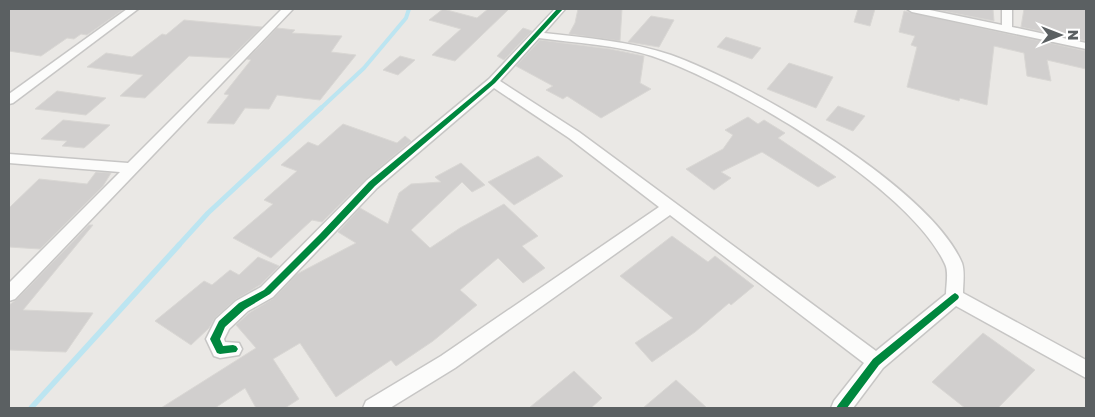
<svg xmlns="http://www.w3.org/2000/svg" width="1095" height="417" viewBox="0 0 1095 417" font-family="'Golos Text',sans-serif">
<rect width="100%" height="100%" fill="#eae8e5"/>
<g fill="none" stroke-linecap="round" stroke-linejoin="round">
<!-- stream-far2 -->
<polyline stroke="#bce5f1" stroke-width="4" points="320,109 364,68 406,18 409,9"/>
<!-- stream-far1 -->
<polyline stroke="#bce5f1" stroke-width="5" points="178,246 208,213 321,108"/>
<!-- stream -->
<polyline stroke="#bce5f1" stroke-width="5.5" points="31,408 179,245"/>
</g>
<!-- building -->
<g fill="#d1cfce" stroke="#d9d7d4">
<polygon points="9,9 124,9 87,35 81,34 74,39 67,38 41,56 9,51"/>
<polygon points="443,9 477,18 488,9 509,9 455,61 432,55 461,29 429,20"/>
<polygon points="578,9 622,9 620,41 569,34 575,23"/>
<polygon points="858,9 875,9 870,26 854,22"/>
<polygon points="933,9 993,9 994,21"/>
<polygon points="1024,9 1086,9 1086,41 1021,27"/>
<polygon points="904,11 1086,51 1086,69 1047,60 1051,81 1027,76 1024,53 994,46 987,105 960,98 959,101 907,87 917,47 911,45 915,36 899,32"/>
<polygon points="651,16 674,20 659,47 628,42"/>
<polygon points="184,20 262,27 230,58 189,56 145,98 120,96 143,75 87,67 106,53 132,57 162,34 166,35"/>
<polygon points="277,28 295,30 292,33 342,36 331,52 356,55 320,100 277,95 269,109 245,108 234,124 207,123 229,95 224,94 251,60 247,59"/>
<polygon points="523,28 532,31 504,60 497,56"/>
<polygon points="726,37 761,48 752,59 717,47"/>
<polygon points="540,40 610,49 644,56 640,83 651,89 601,118 567,96 563,99 546,90 553,86 516,66"/>
<polygon points="400,56 415,60 398,75 383,70"/>
<polygon points="789,63 833,77 816,108 767,89"/>
<polygon points="57,91 106,98 86,115 35,109"/>
<polygon points="838,106 865,116 853,131 826,120"/>
<polygon points="748,117 758,124 764,120 785,133 778,138 836,177 818,187 762,152 721,172 731,178 714,190 686,169 723,149 733,135 725,130"/>
<polygon points="63,120 110,125 84,148 62,146 67,141 41,139"/>
<polygon points="343,124 397,143 405,136 411,141 366,179 322,222 312,220 271,258 233,238 273,204 264,200 297,171 281,165 308,142 318,146"/>
<polygon points="538,156 563,176 514,205 488,182"/>
<polygon points="461,163 485,185 472,192 462,182 411,230 430,248 460,228 504,204 538,236 522,246 545,268 523,283 498,258 460,290 477,305 433,341 396,366 391,360 336,397 300,343 273,359 299,399 285,408 256,408 245,388 215,408 161,408 256,348 236,325 249,313 274,298 297,274 356,243 338,232 360,208 388,224 399,193 411,184 441,182 435,177"/>
<polygon points="96,172 111,173 103,186 40,249 9,247 9,208 39,179 87,184"/>
<polygon points="89,225 93,225 23,310 93,313 66,352 9,350 9,305 16,300"/>
<polygon points="672,236 708,262 715,256 754,286 731,305 729,303 695,332 652,362 635,343 673,318 620,276"/>
<polygon points="258,257 279,266 260,285 235,300 215,318 209,328 191,345 155,321 204,281 212,285 230,270 239,275"/>
<polygon points="983,333 1035,370 998,408 965,408 932,382"/>
<polygon points="574,371 602,398 591,408 529,408"/>
<polygon points="676,380 707,408 643,408"/>
</g>
<g fill="none" stroke-linecap="round" stroke-linejoin="round">
<defs>
<g id="street">
<polygon points="127,9 138,9 13,103 9,104 9,94"/>
<polygon points="282,9 293,9 15,299 9,301 9,283 120,172 9,163 9,154 128,163"/>
<path d="M555 9H565L544 33C587 38 630 41 671 55 749 83 929 186 962 263 965 272 963 284 963 293L1086 360V378L956 306 883 368 853 408H831L834 401 864 363 670 215 455 368 390 408H363L366 401 441 356 659 207 569 138 494 88 377 188 273 297 248 311 229 329 224 339 225 342 239 343 242 349 239 355 220 358 214 356 206 339 216 319 236 301 261 287 367 180 489 79ZM539 38C576 43 616 45 652 56 732 83 909 186 945 264 949 272 946 285 946 294L876 351 579 132 500 81Z"/>
<polygon points="907,9 925,9 1002,25 1002,9 1012,9 1012,27 1086,43 1086,49 912,12"/>
</g>
</defs>
<!-- street casing -->
<use href="#street" stroke="#c7c6c5" stroke-width="3"/>
<!-- street -->
<use href="#street" fill="#fcfcfb" fill-rule="evenodd"/>
<defs>
<g id="cycleway">
<polygon points="557,9 563,9 495,83 375,186 326,238 270,294 245,309 225,327 220,339 223,346 233,345 236,346 238,349 236,352 220,354 217,353 210,339 219,321 239,303 264,290 320,234 369,182 491,81"/>
<polygon points="955,293 958,295 959,297 958,299 879,365 847,408 836,408 838,405 873,359 952,295"/>
</g>
</defs>
<!-- cycleway casing -->
<use href="#cycleway" stroke="#fff" stroke-width="3"/>
<!-- cycleway -->
<use href="#cycleway" fill="#00873e" fill-rule="evenodd"/>
</g>
<!-- border -->
<rect width="1095" height="417" fill="none" stroke="#5b6062" stroke-width="20"/>
<!-- north arrow -->
<g transform="translate(1060 35) rotate(90)" stroke="#ffffff" stroke-width="4" paint-order="stroke">
<path d="M0-4L9 19L0 12L-9 19Z" fill="#5b6062"/>
<text y="-8" font-size="14" font-weight="bold" text-anchor="middle" fill="#5b6062">N</text>
</g>
</svg>
